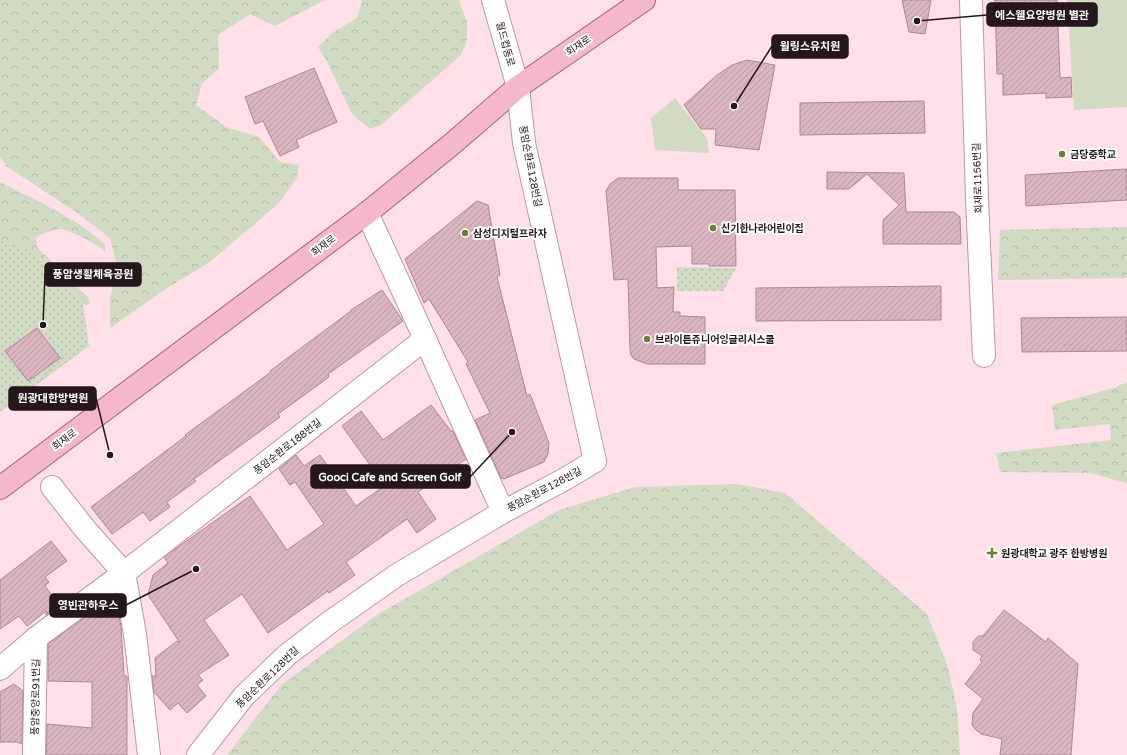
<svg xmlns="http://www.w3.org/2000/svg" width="1127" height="755" viewBox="0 0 1127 755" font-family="'Varela Round','Noto Sans KR',sans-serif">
<defs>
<pattern id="forest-crowns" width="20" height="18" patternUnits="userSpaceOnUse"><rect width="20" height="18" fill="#d1dac3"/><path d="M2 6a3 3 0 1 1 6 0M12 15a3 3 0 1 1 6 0" fill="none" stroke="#b3baa7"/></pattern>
<pattern id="park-dots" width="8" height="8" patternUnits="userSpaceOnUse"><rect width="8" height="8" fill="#d1dac3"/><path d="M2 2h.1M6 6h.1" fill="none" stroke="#b3baa7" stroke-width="1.8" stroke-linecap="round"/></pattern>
<pattern id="building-hatch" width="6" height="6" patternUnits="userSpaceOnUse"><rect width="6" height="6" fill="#dab5c0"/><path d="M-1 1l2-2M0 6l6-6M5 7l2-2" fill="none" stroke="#bb9ba4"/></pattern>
</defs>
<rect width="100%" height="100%" fill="#ffe0e9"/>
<!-- forest -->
<g fill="url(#forest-crowns)">
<polygon points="0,0 325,0 275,26 250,14 218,35 219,68 202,84 196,105 226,127 259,137 280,162 299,165 297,178 278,204 210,262 170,286 110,328 110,298 114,282 116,262 110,238 79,214 6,166 0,156"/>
<polygon points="362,0 459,0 467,22 467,41 461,55 381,125 370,129 352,114 328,64 318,47 332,33 357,18"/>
<path d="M0 182C36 201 75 217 105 244V252C100 245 69 229 60 229 52 230 42 233 36 238L37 247 89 299 90 304 86 305 83 304 50 267 31 251 0 240Z"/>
<polygon points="1127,227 1127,278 998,280 1000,230"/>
<polygon points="1127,382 1127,483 1090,473 1000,472 996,453 1111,440 1110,424 1055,430 1052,405 1114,388"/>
<polygon points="737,484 785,493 927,614 947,664 957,708 960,755 227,755 281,685 375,616 559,510 635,487"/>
</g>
<!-- park -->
<g fill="url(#park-dots)">
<polygon points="0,240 31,251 50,267 83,304 89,346 0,412"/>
<polygon points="677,267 736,268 723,291 677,291"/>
</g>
<!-- pitch -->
<g fill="#d1dac3">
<polygon points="1067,0 1127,0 1127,107 1074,110"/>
<polygon points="675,98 707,138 709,153 655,150 651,118"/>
</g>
<!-- building -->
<g fill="url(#building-hatch)" stroke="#ab8892">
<polygon points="902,0 931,0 925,34 909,32"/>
<polygon points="995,0 1057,0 1060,78 1071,77 1072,97 1046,98 1046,93 1003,95 1003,74 997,74"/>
<polygon points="747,60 775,65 759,150 715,145 716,129 701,129 684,105 717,75 732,65"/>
<polygon points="314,68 337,122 296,140 299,147 280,156 263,121 255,124 245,97"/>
<polygon points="924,101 925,133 800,135 800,103"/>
<polygon points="1127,169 1127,200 1026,206 1025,175"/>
<polygon points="827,172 904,173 906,212 954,212 960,217 961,244 883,244 883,220 899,205 867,174 849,189 827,189"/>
<polygon points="618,178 678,178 678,190 735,190 736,266 709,266 709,264 692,264 692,246 656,247 657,288 674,287 673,312 680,312 680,316 705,317 705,364 647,364 634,359 631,355 630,350 628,279 614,280 606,191 610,184"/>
<polygon points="477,201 488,205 500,275 497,277 527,396 530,394 549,443 548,454 544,462 504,479 501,478 475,420 490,413 466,364 468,362 429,299 424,303 405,259"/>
<polygon points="941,286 941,320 756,321 756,288"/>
<polygon points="382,290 403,321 328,374 329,377 278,414 280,417 194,479 196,481 167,502 170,507 150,521 143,512 112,534 91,507 186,436 185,435 271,372 270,371 351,311 351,310"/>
<polygon points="1127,317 1127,351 1022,352 1021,318"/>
<polygon points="37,328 60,358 28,381 5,351"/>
<polygon points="431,405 451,431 453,431 466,459 418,492 436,519 417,533 407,519 346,562 355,575 329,593 328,591 268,633 242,594 204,620 229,655 198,675 203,680 197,685 206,696 187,713 178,703 170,710 154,692 152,676 156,676 155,658 177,641 180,643 148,595 153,575 168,563 164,557 250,496 287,550 324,524 295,482 290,485 279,469 296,455 304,466 320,455 356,506 384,486 382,484 383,483 342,426 361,411 383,440"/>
<polygon points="51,541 67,561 45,577 49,582 45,586 59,605 46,615 46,611 27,626 19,616 0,629 0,580"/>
<polygon points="104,603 118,610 121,627 124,676 127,676 127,755 46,755 47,724 92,728 92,682 48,681 48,644"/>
<polygon points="1004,610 1046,642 1048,638 1078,664 1071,755 1000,755 1002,739 981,734 976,730 972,725 973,713 983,699 965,684 982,662 980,660 982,656 973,650 973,642 978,636 983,636"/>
<polygon points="14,684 23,691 22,744 17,742 0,742 0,692"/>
</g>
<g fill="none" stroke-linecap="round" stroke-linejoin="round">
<defs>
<g id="minor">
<polyline points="971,0 977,199 984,356"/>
<polyline points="367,213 425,339"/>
<polyline points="52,487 85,529 124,573"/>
<polyline points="124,573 135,634 149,755"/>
<polyline points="0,669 36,638 124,573 425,339 503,512"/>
<polyline points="34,755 36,638"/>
<polyline points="198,755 244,696 287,655 330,622 397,575 503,512 565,479 595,461 524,143 518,87 493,0"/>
</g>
<polyline id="major" points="0,488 367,213 452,144 518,87 644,0"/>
</defs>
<!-- minor casing -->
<use href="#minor" stroke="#bc98a3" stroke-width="24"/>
<!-- major casing -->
<use href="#major" stroke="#a86079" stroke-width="24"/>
<!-- minor -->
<use href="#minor" stroke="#fff" stroke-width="22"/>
<!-- major -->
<use href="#major" stroke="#f5b7cd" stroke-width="22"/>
</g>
<!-- markers -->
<g fill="#698032" stroke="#fff" stroke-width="1.5">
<circle cx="1062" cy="154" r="4"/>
<circle cx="713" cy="228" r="4"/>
<circle cx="465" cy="233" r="4"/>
<circle cx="647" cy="339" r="4"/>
<path d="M990 547h4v4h4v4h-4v4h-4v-4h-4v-4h4z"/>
</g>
<g text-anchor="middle" stroke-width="4" stroke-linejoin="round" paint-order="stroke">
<!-- street labels -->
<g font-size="10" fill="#25171b" stroke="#fff">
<text transform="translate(506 44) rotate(75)" y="4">월드컵동로</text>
<text transform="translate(578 45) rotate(-34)" y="4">회재로</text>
<text transform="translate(531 166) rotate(79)" y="4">풍암순환로128번길</text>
<text transform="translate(977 178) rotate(-92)" y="4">회재로1156번길</text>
<text transform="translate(323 245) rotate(-37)" y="4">회재로</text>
<text transform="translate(64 439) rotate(-37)" y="4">회재로</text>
<text transform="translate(287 446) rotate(-38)" y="4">풍암순환로188번길</text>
<text transform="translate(544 489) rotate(-28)" y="4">풍암순환로128번길</text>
<text transform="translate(267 677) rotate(-44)" y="4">풍암순환로128번길</text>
<text transform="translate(35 697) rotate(-89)" y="4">풍암중앙로91번길</text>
</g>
<!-- poi labels -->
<g font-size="10" font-weight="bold" fill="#25171b" stroke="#fff" text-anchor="start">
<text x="1070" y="158">금당중학교</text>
<text x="721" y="232">신기한나라어린이집</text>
<text x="473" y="237">삼성디지털프라자</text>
<text x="655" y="343">브라이튼쥬니어잉글리시스쿨</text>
<text x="1001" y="557">원광대학교 광주 한방병원</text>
</g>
</g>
<!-- callouts -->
<path fill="none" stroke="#25171b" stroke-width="1.5" d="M917 21L987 15M734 106L772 46M43 325L45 274M110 455L96 398M512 432L470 477M196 569L126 605"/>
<g fill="#25171b" stroke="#fff" stroke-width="1.5">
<circle cx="917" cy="21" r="4"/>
<circle cx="734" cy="106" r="4"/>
<circle cx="43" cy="325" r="4"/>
<circle cx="110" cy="455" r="4"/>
<circle cx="512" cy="432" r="4"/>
<circle cx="196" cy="569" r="4"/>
</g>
<g fill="#25171b" stroke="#25171b" stroke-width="1.5">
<rect x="987" y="3" width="110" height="23" rx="4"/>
<rect x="772" y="35" width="76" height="23" rx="4"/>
<rect x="45" y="263" width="96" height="23" rx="4"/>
<rect x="9" y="387" width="87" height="23" rx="4"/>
<rect x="311" y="465" width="159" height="23" rx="4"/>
<rect x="50" y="594" width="76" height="23" rx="4"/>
</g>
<g font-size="11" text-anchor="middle" font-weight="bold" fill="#fff">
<text x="1042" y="19">에스웰요양병원 별관</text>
<text x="810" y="50">윌링스유치원</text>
<text x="93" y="278">풍암생활체육공원</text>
<text x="53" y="402">원광대한방병원</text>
<text x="390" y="481">Gooci Cafe and Screen Golf</text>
<text x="88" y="609">영빈관하우스</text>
</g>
</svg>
